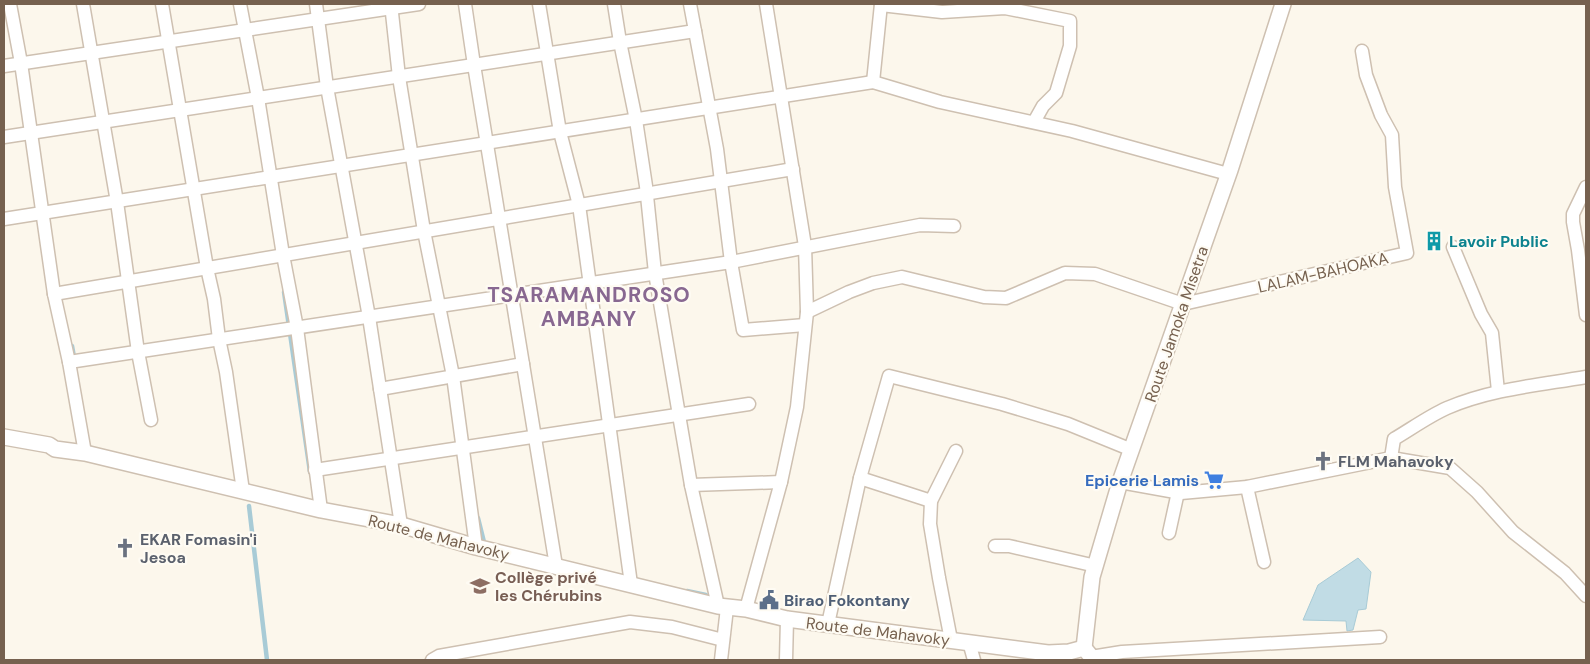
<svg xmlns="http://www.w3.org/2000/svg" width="1590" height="664" viewBox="0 0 1590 664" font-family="'DM Sans',sans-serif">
<rect width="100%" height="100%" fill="#fcf7ec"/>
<!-- water -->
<polygon fill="#c1dce5" stroke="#a8cbd6" points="1358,558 1371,572 1366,609 1358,610 1353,630 1347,631 1346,621 1303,620 1318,585"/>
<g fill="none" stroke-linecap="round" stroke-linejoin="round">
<!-- stream -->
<g stroke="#a8cbd6" stroke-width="4.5">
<polyline points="284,292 310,472"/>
<polyline points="72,346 74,357"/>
<polyline points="249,506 267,660"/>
<polyline points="478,518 484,542"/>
<polyline points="687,591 706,595"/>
</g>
<defs>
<g id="minor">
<polyline points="10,4 21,63 54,294 69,362 85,453"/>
<polyline points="83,4 117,202 138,352 151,420"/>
<polyline points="162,4 207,268 214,299 219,339 226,372 243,491"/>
<polyline points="240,4 258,98 283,255 297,328 321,510"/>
<polyline points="316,4 327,87 369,317 401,525"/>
<polyline points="391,4 399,77 424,231 453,376 476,547"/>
<polyline points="465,4 474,65 556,566"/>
<polyline points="539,4 560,132 579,205 631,584"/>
<polyline points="614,4 620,42 636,120 646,186 655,273 679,415 691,485 718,606"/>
<polyline points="690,4 717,149 731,262 743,330 805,325"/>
<polyline points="881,5 942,12 1005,8 1070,21 1070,46 1056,93 1043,106 1034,122"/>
<polyline points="4,66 419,4"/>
<polyline points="873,82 881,4"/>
<polyline points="4,137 695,31"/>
<polyline points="1586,187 1573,214 1573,222 1578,250 1586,315"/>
<polyline points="4,219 873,82 940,102 1072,131 1228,174"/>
<polyline points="1453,247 1481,314 1492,333 1498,391"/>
<polyline points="54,294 793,169"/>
<polyline points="807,312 849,292 873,283 902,277 984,297 1006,298 1065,273 1095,274 1183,304 1407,253 1395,187 1392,135 1381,115 1366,75 1362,51"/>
<polyline points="69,362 731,262 920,225 954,226"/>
<polyline points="380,389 523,364"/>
<path d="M1391 458 1394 439C1411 429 1429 416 1447 408 1491 389 1540 385 1586 377"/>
<polyline points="315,470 749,404"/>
<polyline points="860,478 931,501"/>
<polyline points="1120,482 1181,493 1247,487 1391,458 1450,468 1477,492 1513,532 1565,573 1586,596"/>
<polyline points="691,485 781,482"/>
<polyline points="1247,487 1264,562"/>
<polyline points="1169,533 1178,492"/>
<polyline points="995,546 1009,546 1096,566"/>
<polyline points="746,609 781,482 797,407 807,312 805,246 766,4"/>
<polyline points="828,624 860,478 889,376 1002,404 1068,424 1132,450"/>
<polyline points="951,640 939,578 930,524 931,501 956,451"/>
<polyline points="969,642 974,660"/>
<polyline points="1091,657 1122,652 1380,637"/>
<polyline points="432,660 439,656 630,622 672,627 723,640"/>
<polyline points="721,660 727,608"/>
<polyline points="786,660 787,619"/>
</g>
<g id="tertiary">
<polyline points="4,437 49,445 55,449 85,453 321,510 401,525 476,547 718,606 746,609 787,619 1048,653 1069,652 1084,648"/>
<polyline points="1084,648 1092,577 1120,482 1230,170 1283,4"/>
<polyline points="1084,648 1094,660"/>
</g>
</defs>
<!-- minor casing -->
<use href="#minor" stroke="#cec0b1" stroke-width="15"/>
<!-- tertiary casing -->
<use href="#tertiary" stroke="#cec0b1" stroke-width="18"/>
<!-- minor -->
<use href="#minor" stroke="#fff" stroke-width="12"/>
<!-- tertiary -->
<use href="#tertiary" stroke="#fff" stroke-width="15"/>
</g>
<!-- icons -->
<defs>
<symbol id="building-bare" viewBox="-9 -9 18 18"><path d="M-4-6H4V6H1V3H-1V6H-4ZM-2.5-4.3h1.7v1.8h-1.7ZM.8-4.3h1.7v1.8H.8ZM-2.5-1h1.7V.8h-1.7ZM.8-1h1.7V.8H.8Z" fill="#0f9aa8" stroke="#fefbf3" stroke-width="2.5" paint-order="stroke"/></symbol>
<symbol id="church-bare" viewBox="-9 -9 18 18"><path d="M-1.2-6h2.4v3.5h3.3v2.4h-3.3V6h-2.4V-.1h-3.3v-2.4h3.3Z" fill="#6b7280" stroke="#fefbf3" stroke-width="2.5" paint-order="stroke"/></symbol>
<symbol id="supermarket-bare" viewBox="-9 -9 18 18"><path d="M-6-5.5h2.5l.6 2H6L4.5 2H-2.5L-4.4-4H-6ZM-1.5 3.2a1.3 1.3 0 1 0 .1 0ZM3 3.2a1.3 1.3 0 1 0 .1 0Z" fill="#3f7fe0" stroke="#fefbf3" stroke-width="2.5" paint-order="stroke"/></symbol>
<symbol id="school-bare" viewBox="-9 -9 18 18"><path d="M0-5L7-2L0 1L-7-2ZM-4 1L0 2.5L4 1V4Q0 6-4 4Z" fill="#8d6e63" stroke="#fefbf3" stroke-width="2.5" paint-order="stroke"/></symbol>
<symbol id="civic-bare" viewBox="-9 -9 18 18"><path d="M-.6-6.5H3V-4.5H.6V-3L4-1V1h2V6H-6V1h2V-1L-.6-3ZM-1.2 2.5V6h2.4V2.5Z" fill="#5c6f8a" stroke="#fefbf3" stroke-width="2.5" paint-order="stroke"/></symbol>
</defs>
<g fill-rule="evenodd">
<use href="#building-bare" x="1420" y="227" width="28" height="28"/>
<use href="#church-bare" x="1309" y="447" width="28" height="28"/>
<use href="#supermarket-bare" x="1200" y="466" width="28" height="28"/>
<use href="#church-bare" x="111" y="534" width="28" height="28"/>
<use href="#school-bare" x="466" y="572" width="28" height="28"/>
<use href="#civic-bare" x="755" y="586" width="28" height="28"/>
</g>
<g text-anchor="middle" stroke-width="4.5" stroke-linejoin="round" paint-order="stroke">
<!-- culture labels -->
<g font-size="16" font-weight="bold" fill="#0d838f" stroke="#fefbf3" text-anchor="start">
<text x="1449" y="247">Lavoir Public</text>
</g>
<!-- street labels -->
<g font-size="16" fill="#76614f" stroke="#fefbf3">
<text transform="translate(1323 272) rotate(-13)" y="6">LALAM-BAHOAKA</text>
<text transform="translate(1176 324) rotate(-71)" y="6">Route Jamoka Misetra</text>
<text transform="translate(439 537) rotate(14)" y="6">Route de Mahavoky</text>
<text transform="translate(878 631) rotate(7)" y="6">Route de Mahavoky</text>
</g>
<!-- worship labels -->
<g font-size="16" font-weight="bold" fill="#5b616d" stroke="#fefbf3" text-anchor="start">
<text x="1338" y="467">FLM Mahavoky</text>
<text x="140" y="545">EKAR Fomasin'i<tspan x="140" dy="18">Jesoa</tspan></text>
</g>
<!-- shop labels -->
<g font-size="16" font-weight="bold" fill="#366cbe" stroke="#fefbf3" text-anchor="end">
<text x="1199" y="486">Epicerie Lamis</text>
</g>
<!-- education labels -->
<g font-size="16" font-weight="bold" fill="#785e54" stroke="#fefbf3" text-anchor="start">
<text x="495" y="583">Collège privé<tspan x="495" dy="18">les Chérubins</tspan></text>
</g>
<!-- service labels -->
<g font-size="16" font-weight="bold" fill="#4e5e75" stroke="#fefbf3" text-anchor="start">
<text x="784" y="606">Birao Fokontany</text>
</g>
<!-- district labels -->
<g font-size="21" font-weight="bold" letter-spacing="1" fill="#886891" stroke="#fefbf3">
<text x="589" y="302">TSARAMANDROSO<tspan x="589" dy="24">AMBANY</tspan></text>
</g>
</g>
<!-- border -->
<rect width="1590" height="664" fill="none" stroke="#76614f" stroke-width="10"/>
</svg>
